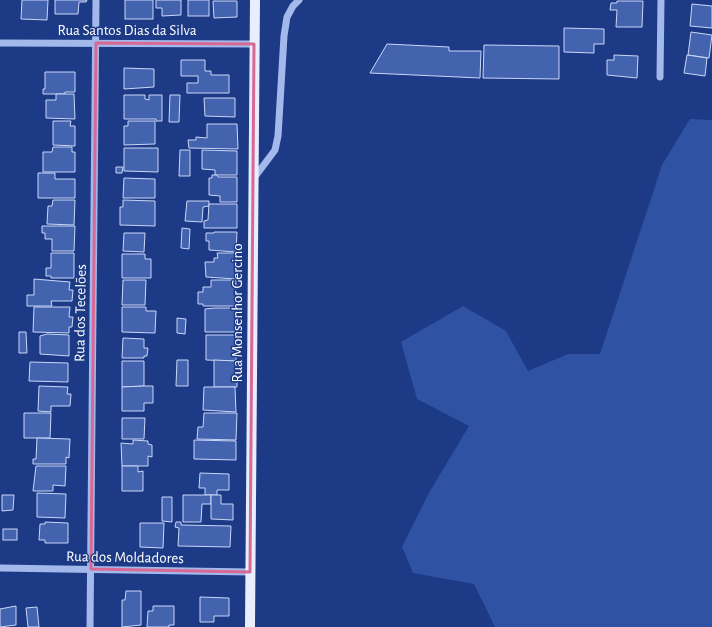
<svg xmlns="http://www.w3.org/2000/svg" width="712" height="627" viewBox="0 0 712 627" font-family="'Alegreya Sans',sans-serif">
<rect width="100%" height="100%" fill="#1c3a85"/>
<!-- green -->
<polygon fill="#3052a3" points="690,119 712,120 712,627 495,627 474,584 413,573 402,547 430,491 469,426 417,399 401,342 463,306 506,331 528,371 568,354 600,354 662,165"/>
<!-- building -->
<g fill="#4463ae" stroke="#c9d7f8">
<polygon points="22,0 48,0 47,20 21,19"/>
<polygon points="55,0 87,0 86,2 79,2 78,14 55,14"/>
<rect x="125" y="0" width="28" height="19"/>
<polygon points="156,0 181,0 181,15 162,16 162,8 156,8"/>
<rect x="188" y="0" width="21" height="16"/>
<polygon points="213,1 237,1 237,17 214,18"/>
<polygon points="617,1 643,1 642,27 616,27 617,10 610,10 611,3 617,3"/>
<polygon points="692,4 712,6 712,28 690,26"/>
<polygon points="564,28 604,29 604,44 594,44 594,53 564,52"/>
<polygon points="691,32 712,35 709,58 688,55"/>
<polygon points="387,44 449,47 449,51 481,51 480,78 370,73"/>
<polygon points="484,45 559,46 559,79 483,78"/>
<polygon points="614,55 638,56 637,78 607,75 607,60 614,60"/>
<polygon points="687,55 707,58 705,76 684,73"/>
<polygon points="181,60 205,60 205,71 211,71 211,75 229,75 229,93 187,93 187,83 198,83 198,76 181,76"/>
<polygon points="124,68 154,69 154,87 124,89"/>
<polygon points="45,72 75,72 75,92 65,92 65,94 43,94 43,89 45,89"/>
<polygon points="56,94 74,94 75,119 46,118 46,100 56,100"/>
<polygon points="124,95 145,95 145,99 149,100 149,95 162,95 162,121 156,121 156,119 124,119"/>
<polygon points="170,95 180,95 179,122 169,122"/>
<polygon points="204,98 235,98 235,117 205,116"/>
<polygon points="53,121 71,121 70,126 75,126 75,146 53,145"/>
<polygon points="128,121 155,121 155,144 124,145 124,126 128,126"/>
<polygon points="207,124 237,124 238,149 189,148 188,140 196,140 196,137 207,138"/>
<polygon points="53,147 72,147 72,152 75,152 75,172 43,172 43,152 52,152"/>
<polygon points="124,148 158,148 158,172 124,171"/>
<polygon points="180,150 190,150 190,176 179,176"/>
<polygon points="202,150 237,151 237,175 215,175 215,170 202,169"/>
<polygon points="116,167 123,167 122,173 116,173"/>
<polygon points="38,173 55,173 55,179 75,179 75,198 38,198"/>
<polygon points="212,175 217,175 218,177 237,177 237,202 220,202 220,196 209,195 209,178 212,178"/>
<polygon points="124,178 155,179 155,198 123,198"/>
<polygon points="53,200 75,200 74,225 47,224 48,206 52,206"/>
<polygon points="123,200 155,201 155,226 120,225 120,207 123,207"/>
<polygon points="187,201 209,201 209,206 203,207 202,222 185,221"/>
<polygon points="209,204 237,204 237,228 204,228 204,221 208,220"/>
<polygon points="42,226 75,226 74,251 52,251 52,239 45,239 45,233 42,233"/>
<polygon points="182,228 190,229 189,249 181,248"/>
<polygon points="214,232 237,232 236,252 209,250 209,241 206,241 206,233 214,233"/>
<polygon points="124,233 145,233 144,252 123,251"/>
<polygon points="51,253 74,253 74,278 51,278 51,276 46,276 46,268 51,268"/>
<polygon points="217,253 236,253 236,279 206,277 205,262 214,262 214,258 218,258"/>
<polygon points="122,254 145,254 145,259 151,259 151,278 122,278"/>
<polygon points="34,279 70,282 69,290 73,290 72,301 51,301 52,306 27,306 27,295 34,295"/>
<polygon points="123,280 146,280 145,305 122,305"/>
<polygon points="211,280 236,280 236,306 203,306 203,304 198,304 198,292 203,292 203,287 211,287"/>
<polygon points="34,307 70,307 69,317 73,317 72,327 69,327 69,333 33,332"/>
<polygon points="122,307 146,307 146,311 156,311 155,333 122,332"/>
<polygon points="215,308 237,308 236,332 205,332 205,309"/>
<polygon points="177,318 186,319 185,334 177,333"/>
<polygon points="19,332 26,332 27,353 19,353"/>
<polygon points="47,334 69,335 69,356 40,354 40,336"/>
<polygon points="206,335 236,335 236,361 206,360"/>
<polygon points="123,338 144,339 144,348 148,348 147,356 144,356 144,358 122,358"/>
<polygon points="177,360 188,360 188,386 176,386"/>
<polygon points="214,360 237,361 237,387 214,387"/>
<polygon points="122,361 144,361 144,386 122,387"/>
<polygon points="30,362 68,363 68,382 29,381"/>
<polygon points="39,386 68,387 67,394 71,394 70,406 51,406 51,412 38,411"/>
<polygon points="144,386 153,386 153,403 144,403 144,411 122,411 122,387"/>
<polygon points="204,387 235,387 236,412 203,410"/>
<polygon points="24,413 51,413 50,438 24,438"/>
<polygon points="204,413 237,413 236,440 197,439 198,427 203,427"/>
<polygon points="122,418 145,418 144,439 122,439"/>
<polygon points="37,438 70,439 69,458 66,457 66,464 33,464 33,459 36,459"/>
<polygon points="133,440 148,441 148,444 152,445 152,457 148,456 148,466 122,466 121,443 133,444"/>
<polygon points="194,440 236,441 236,460 194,459"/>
<polygon points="36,466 66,466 65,486 53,485 53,491 33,491"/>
<polygon points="122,466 138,466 138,472 143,471 143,491 122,491"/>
<polygon points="200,473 229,474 229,490 217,490 217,495 205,495 205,488 199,488"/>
<polygon points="37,493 66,494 65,518 37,517"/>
<polygon points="2,495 14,495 13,510 2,511"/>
<polygon points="183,495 211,495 211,504 202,504 201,522 183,522"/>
<polygon points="211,495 221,495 221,504 233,504 233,520 211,519"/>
<polygon points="162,497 172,497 172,522 162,521"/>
<polygon points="45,522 68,523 68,543 45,543 45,540 39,540 40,524 45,524"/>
<polygon points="176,522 181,522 181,525 231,526 230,547 178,546 179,528 175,527"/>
<polygon points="140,523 164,523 163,548 140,547"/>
<rect x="3" y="529" width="14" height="11"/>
<polygon points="126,591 141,591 141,625 122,627 122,600 125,600"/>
<polygon points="200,597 229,598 229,616 214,616 214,622 200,622"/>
<polygon points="16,606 16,625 0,627 0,609"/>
<polygon points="153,606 174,606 174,625 169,625 169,627 147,627 148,611 153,611"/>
<polygon points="37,607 39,627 28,627 26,608"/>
</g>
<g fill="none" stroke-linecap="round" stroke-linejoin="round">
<!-- minor -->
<g stroke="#a4b9eb" stroke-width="7">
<polyline points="0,43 254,44"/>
<polyline points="660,77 661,0"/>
<polyline points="254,178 275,150 278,136 284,36 287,17 293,6 299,0"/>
<polyline points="0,568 250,572"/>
<polyline points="90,627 96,0"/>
</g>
<!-- major -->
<polyline stroke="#e8eefe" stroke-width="10" points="250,627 255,0"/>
</g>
<!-- marked area -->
<path fill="none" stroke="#d76994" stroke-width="3" stroke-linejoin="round" d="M96 43 254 44 250 572 91 569Z"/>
<g text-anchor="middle" stroke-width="3" stroke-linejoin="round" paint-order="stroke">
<!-- street labels -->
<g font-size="15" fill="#fff" stroke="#1c3a85">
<text x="127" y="35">Rua Santos Dias da Silva</text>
<text transform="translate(80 313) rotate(-89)" y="5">Rua dos Tecelões</text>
<text transform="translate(237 313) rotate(-90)" y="5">Rua Monsenhor Gercino</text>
<text transform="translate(125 557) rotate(1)" y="5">Rua dos Moldadores</text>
</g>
</g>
</svg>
